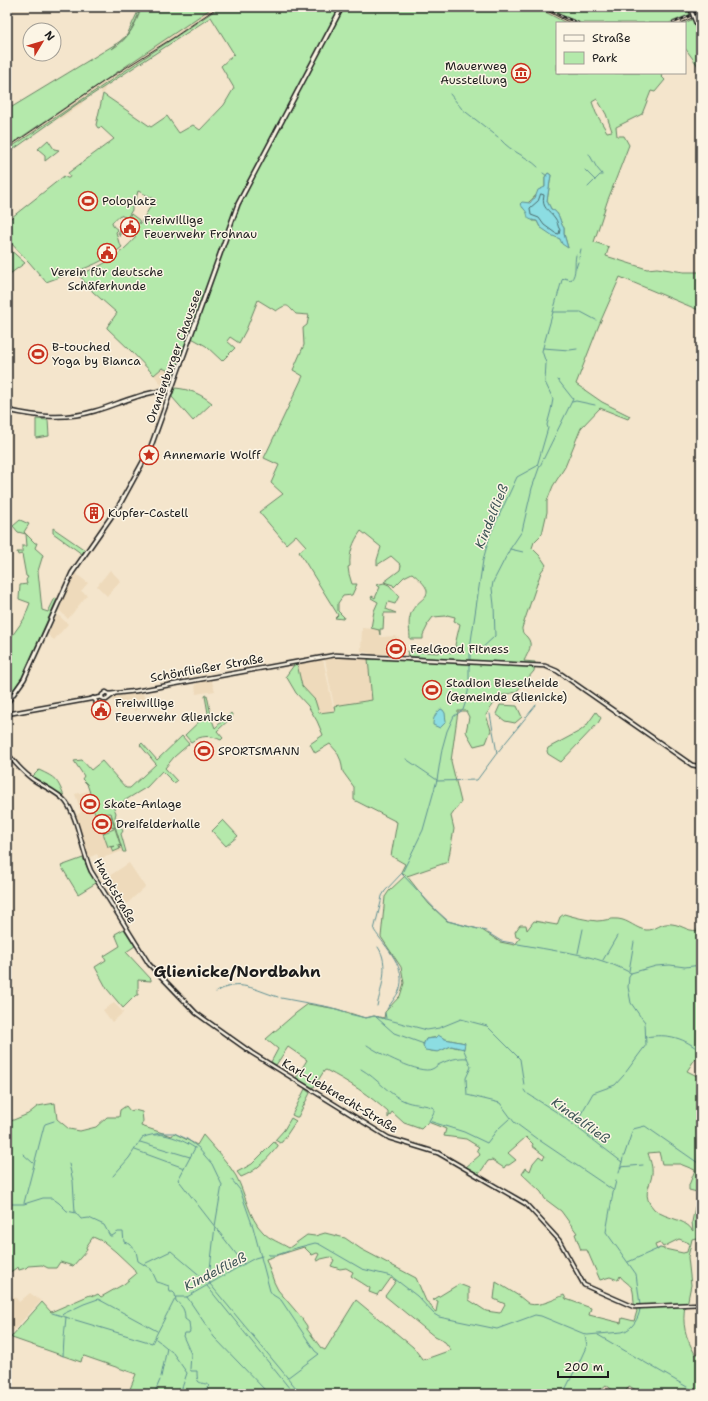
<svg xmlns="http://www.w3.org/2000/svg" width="708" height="1401" viewBox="0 0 708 1401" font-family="'Shantell Sans',sans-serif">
<rect width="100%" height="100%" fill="#f4e5cc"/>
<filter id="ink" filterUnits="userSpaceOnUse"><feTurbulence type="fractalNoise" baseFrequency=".025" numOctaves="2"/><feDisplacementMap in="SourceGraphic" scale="8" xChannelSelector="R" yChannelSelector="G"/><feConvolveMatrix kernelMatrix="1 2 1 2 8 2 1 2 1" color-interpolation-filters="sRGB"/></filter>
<g filter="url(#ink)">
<!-- built -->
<g fill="#eedabb">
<polygon points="206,7 227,7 106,85 103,94 101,93 101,88 82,102 82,104 60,119 57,119 7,154 7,141"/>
<polygon points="536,7 547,7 561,15 581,23 566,23"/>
<polygon points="162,368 172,372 167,386 163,387 154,375"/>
<polygon points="110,570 121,581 107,596 97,586"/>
<polygon points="75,573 88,583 81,591 87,595 68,619 59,610 63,601 62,600"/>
<polygon points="57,614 68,624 54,640 48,635"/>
<polygon points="362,628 375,629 379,630 379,635 382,637 395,636 398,638 399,637 398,647 396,647 396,653 393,654 372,654 361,651"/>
<polygon points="337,657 368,659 372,700 334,706 325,659"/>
<polygon points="323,659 334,712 319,713 315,700 302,686 297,664"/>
<polygon points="211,679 215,691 196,694 195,684"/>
<polygon points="143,692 145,703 146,703 135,712 131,707 127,710 123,707 117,708 116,703 112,699 112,697"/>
<polygon points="89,791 91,797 89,800 87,800 86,809 91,808 99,813 111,813 123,851 99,859 97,854 88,858 76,816 81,812 75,794"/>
<polygon points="129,863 145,887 119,911 107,892 114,886 106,878"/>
<polygon points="114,1003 123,1012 123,1013 112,1022 103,1010"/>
<polygon points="30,1293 41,1301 9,1335 7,1333 7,1294 9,1296 16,1298 19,1302"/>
</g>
<!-- green -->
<g fill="#b4e9ab" stroke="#688264" fill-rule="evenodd">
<path d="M140 7H141C137 18 133 30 124 39 120 42 115 45 112 49 129 39 135 25 142 7H213L7 147V110L119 42 127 35Z"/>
<path d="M220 7H536L566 23H557V73H663L661 76 665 80 655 92 651 91 642 114 616 127 617 136H624L629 145 607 202 594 242 609 247 606 256 647 269 657 268 684 272H701V311L620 277 599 325 576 384 602 402 630 416 628 419 600 408 581 428 565 467 553 486 547 501V512L542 534 534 542 532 548 540 556 546 565 541 572 522 628C522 633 524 634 527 637 534 645 528 652 524 661L535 662 534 671 516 692 499 696 486 715 491 730 486 743 474 746 466 732 469 717 466 711H458L451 761 461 802 451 816 454 829 448 862 407 876 429 904 447 921 482 930 500 942 515 945 520 938 516 937 515 932 520 925H526L527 930 534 921 557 925 560 917 564 914C574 917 586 920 597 921 604 921 611 918 618 919 629 920 636 929 646 930 656 931 660 922 672 924 683 925 690 934 701 929V1054L695 1059 687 1071 701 1078V1119L697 1125 701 1128V1193L689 1190V1185L695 1170 680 1164H662L659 1152 648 1153C650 1160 653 1167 652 1174 651 1185 643 1192 650 1204 659 1220 684 1216 693 1231L692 1222 695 1207 701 1209V1244L696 1238 692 1239 688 1257 691 1285 687 1305H685C682 1325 685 1336 695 1354H701V1394H643L629 1386 624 1394H618L606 1385 595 1394H489V1393L487 1394H128L136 1374 84 1356 82 1358 81 1362 12 1338 11 1337 42 1302 51 1312 90 1295 94 1296 98 1294 101 1297 124 1284 136 1274 133 1268 116 1252 104 1242 93 1237 86 1247 87 1250 73 1266 60 1262 56 1268H48L42 1265 28 1266 26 1268 19 1270 18 1267 7 1274V1121H11L28 1114 38 1106 55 1103 57 1119 69 1129 80 1131 96 1127 107 1117H119L120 1110 126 1106 130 1111 134 1110 142 1112 143 1121 141 1126 172 1136 174 1133 197 1145 203 1135C214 1148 227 1161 236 1176 246 1194 248 1217 263 1232 269 1239 281 1243 289 1248L307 1235 315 1236 325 1233 345 1238 361 1249 416 1278 426 1301 431 1305 433 1310 436 1312 438 1301 433 1300 459 1284 469 1288V1300L486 1311 500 1313 505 1304 494 1299 496 1282 519 1296 529 1304C540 1307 555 1299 564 1295L566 1299 591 1308 589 1315 621 1323 622 1318 634 1321 637 1311C632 1304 635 1296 632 1288 629 1283 623 1281 620 1276L618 1280 610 1277 600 1280 587 1250H581L575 1234 577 1233 561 1211 545 1199 541 1192 522 1174 526 1168 530 1171 533 1163 539 1156 543 1159 545 1156 532 1146 533 1144 526 1137 508 1153 516 1160 509 1165H506L504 1168 492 1160 488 1161 479 1174 466 1167 480 1155 477 1149 479 1147 466 1139 444 1136 446 1129 428 1122 421 1129 404 1123 392 1112 388 1118V1112C369 1095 349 1082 326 1070L324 1071 314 1087H312L296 1078 307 1060 288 1047 276 1065 271 1062 278 1049 266 1039 296 1013 308 1004 337 1009 365 1018 374 1016 384 1018 385 1012 400 996 404 983 401 967 381 937 385 897 389 891 406 875 401 872 405 864 391 856 397 822 354 800V787L343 772 341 761 337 752 330 744 315 753 310 744 323 735 317 721 308 706 296 693 286 676 294 665 297 664 302 686 315 700 319 713 335 711 334 706 372 700 368 659 407 660 409 662 410 660H449L407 656 408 651 439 653 440 647 451 653 456 646 455 645 460 624 454 621 455 617 447 615 446 616 433 617 427 625H428L423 635V639H410C410 632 408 623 410 617 414 595 445 600 412 573L404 577 394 587 393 585 384 582 400 570 401 565 391 556 377 565V560L381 547 361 531C353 542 349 553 350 566L348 567 349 574 352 584H357L352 595 343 596 338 603V611L344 617 343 619 335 618 338 615 299 552 306 546 296 535 286 544 259 512 283 494 271 483 279 465 264 458 303 376 293 370 304 345 303 328 307 325 309 315 296 314C287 306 289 302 276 311L258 300 246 330 239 343 230 337 227 341 235 348 222 361 206 346 188 336 170 387 164 388 167 386 172 372 162 368 154 375 131 351 107 328V327L117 313 93 292 79 275 80 274C102 267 120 255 136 237L131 233 137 227 136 225 131 223V222L130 223 127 221 120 231V237L118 233 131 214 139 220 140 224 155 199 138 191 135 203 132 205V210L127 218 120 215 112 222 113 226 118 230 116 232 119 243 122 247C100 266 73 272 46 282L29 262 7 239V221L64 176 67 178H69L70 176 68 173 114 139 101 127 98 128 96 125 103 94 151 127 167 116 179 133 193 125 200 130 224 105 234 88 221 66 234 54 211 17 81 102H80L7 154V150ZM597 99 606 114 612 131 607 132 596 113 592 102ZM548 173 551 175 547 201 551 209C561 213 559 222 564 228V234L568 248 560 239 540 227 537 221H533L525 209 522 207C532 201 536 194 545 187V177ZM439 1037 445 1039 465 1043 458 1048 451 1046C439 1051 434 1056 423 1045L426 1039ZM679 1239 689 1243 687 1252 683 1253 660 1248 657 1250 655 1245 660 1243 663 1247ZM304 1247 312 1255 317 1253 319 1254 316 1260 318 1261 321 1259 330 1257 334 1260 331 1266 340 1269 346 1268 353 1272 351 1276 370 1288 369 1292 377 1295 380 1291 381 1292 391 1278 396 1281 385 1296 435 1337 445 1342 451 1350 423 1360 413 1347 356 1300 325 1350 321 1348 307 1329V1326L300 1316 278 1290 274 1282 266 1259Z"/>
<polygon points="547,7 688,7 691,14 669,23 581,23 561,15"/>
<polygon points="693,19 701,42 701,70 685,48 685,23"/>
<polygon points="48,140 54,149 59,150 45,161 45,155 38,149"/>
<polygon points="7,247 25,263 7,276"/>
<path d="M175 388C189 389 201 394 212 403L193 421 172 397Z"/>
<polygon points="36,419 48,420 49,436 36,438"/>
<polygon points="20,520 29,524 24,532 35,543 37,543 35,548 43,555 38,571 42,610 48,612 55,598 57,599 22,677 13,690 7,697 7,643 24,619 30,603 19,599 20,585 27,584 26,580 28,577 26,576 22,554 18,555 17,552 22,552 22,546 27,546 26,534 18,532 13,526"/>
<polygon points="53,528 85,550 82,554 53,533"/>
<polygon points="384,583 389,585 399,596 395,604 388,602 386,609 396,613 384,613 383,629 380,629 380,635 379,630 371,628 374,611 378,602 371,598 372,596 375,598 380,587 376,585"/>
<path d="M207 695 212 720 215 728 231 713 233 716 217 731 223 738 221 740C211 735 201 735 191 742L185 735 208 713 205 696Z"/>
<polygon points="500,705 517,706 522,717 515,723 505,721 496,714"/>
<polygon points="596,712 601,718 598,723 561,762 548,754 547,751 548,748 580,731 586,726"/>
<polygon points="182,736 189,744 174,757 165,768 177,781 174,783 162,771 147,787 119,804 114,808 116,813 115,817 123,831 121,834 126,852 123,852 111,813 96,814 91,808 88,811 85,809 87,800 89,800 91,796 87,784 82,779 84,776 74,761 82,760 91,770 102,761 126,788 130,788 156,764 140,745 142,743 157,760"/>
<path d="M39 770C56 778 57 779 64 796L32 777Z"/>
<polygon points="110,816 111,816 121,847 118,844 120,849 113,852 111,847 115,846 108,847 103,833 114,829 114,827 112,828 109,818"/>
<polygon points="223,820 238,836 226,846 212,831"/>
<polygon points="83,858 89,871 96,883 78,894 61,866"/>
<polygon points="124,929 135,946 126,952 151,979 151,981 138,980 138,995 136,995 123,1008 107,989 95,967 106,960 104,956 120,946 115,934"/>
<polygon points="305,1089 310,1093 298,1117 296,1117 292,1115"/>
<polygon points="291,1118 296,1121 282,1142 280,1143 275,1140 284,1130"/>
<path d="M274 1142 278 1145V1146C268 1158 257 1171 241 1177L237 1172 252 1164Z"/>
</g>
<!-- water -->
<g fill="#8cdde2" stroke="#5f9093">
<path d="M548 173 551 175 547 201 551 209C561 213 559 222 564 228V234L568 248 562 244 560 239 553 236 540 227 537 221C523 219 531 216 524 209 523 207 521 206 520 204L522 202 530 203 533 199 535 198 538 190 545 187V177Z"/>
<path d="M441 709 443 710 445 713 446 722 440 728 433 725C433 718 435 714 441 709Z"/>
<polygon points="438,1035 445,1039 465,1043 464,1049 451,1046 438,1052 425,1050 423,1045 426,1039 435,1038"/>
</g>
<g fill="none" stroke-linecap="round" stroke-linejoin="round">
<!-- shore -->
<path stroke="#49696b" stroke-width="1" d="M541 194 544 195C541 209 549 209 555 218 558 221 557 226 560 230L559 234 555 233 544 225 539 218 531 215 530 208 538 201Z"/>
<!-- stream -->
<g stroke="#5f9093" stroke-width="1">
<polyline points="450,94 462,109 498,137"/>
<path d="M501 140C511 152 527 156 538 167"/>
<polyline points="589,154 597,168 602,174"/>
<polyline points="585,170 595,180"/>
<polyline points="543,173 547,176"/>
<polyline points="588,187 600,175 602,175"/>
<polyline points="579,258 581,249"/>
<polyline points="576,268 578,262"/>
<polyline points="553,312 580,312"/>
<polyline points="581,312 596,320"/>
<polyline points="543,348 569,350"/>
<polyline points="570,350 577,349"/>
<polyline points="572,402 576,401 595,405"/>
<polyline points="510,549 523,552"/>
<polyline points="480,650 495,636 494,605 492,588 493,582 510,549 522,531 532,488 539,468 573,399 558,380"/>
<path d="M470 659V648L483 560 490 535 517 477 537 466 548 428 547 425 551 410 553 399 545 382 546 363 542 351 562 280 564 278 571 280C577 274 574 264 576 255"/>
<polyline points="490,714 497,753"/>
<polyline points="406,759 437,780"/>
<polyline points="437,781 477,780 497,753 536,705"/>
<polyline points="402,874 436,910 448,921 486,931"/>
<polyline points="381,901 382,896 385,891 402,873 423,830 437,780 442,749 447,731 454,716 463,710 466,701 469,687 469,665"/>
<path d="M381 902 374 930C386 948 408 968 399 991 396 997 391 1003 387 1009"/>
<polyline points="488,933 501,941 557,951"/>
<path d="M560 951C585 955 608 961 631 973"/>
<polyline points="578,953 583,929"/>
<polyline points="603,960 617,936"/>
<polyline points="629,971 634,942"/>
<path d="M216 992C239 978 255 990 278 997"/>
<polyline points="281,998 329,1007 346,1012"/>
<path d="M377 1006C381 988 390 964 378 947"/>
<polyline points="385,1013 386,1018"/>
<polyline points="349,1014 366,1018 374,1016 427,1030 439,1028 461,1019 487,1026 520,1059 524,1085"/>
<polyline points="640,1016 631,1003 628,987 629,976 631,973 656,966 670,965 685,967 701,965"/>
<polyline points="376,1017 394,1033 424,1044"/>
<path d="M646 1037C668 1033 685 1038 701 1052"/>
<path d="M367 1045C378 1053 421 1075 432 1069 435 1068 437 1065 440 1064 448 1060 458 1057 467 1058"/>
<polyline points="463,1048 471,1067 466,1078 467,1095 500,1103 514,1122 537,1139"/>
<path d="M361 1069C377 1078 390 1096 407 1102 416 1105 425 1104 434 1108V1112L429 1121 464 1132 487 1143 497 1130"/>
<polyline points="626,1072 646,1045 645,1022 641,1017"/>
<polyline points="524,1090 526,1093"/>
<polyline points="528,1094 558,1113 622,1162"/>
<polyline points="577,1121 593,1093 615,1085 624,1075"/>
<polyline points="498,1129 509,1119"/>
<path d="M154 1135C158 1135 161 1134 164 1135 175 1137 186 1142 195 1148"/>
<polyline points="539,1140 613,1190"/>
<polyline points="140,1142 190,1157"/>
<polyline points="199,1149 212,1164 222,1185 215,1226 210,1269 210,1284"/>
<polyline points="135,1150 184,1168"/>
<polyline points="23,1154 33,1163"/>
<polyline points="624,1156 633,1129 645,1126 701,1165"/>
<polyline points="69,1164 73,1181 75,1212"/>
<polyline points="620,1167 643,1165"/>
<polyline points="619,1173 623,1158"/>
<polyline points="113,1176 129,1158 142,1138 147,1136 160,1133 174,1133 187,1139 199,1148"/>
<polyline points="232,1180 240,1190 253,1227 270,1291 273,1295 281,1300 315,1351 319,1354 287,1378"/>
<polyline points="179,1181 178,1180 195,1148"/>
<polyline points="616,1181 613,1193 606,1232 636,1274 640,1305"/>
<polyline points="180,1182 244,1264"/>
<polyline points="24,1203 44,1126 45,1124 54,1121"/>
<path d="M7 1204H24L43 1198H52L59 1203 67 1211 76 1213 81 1219 89 1218 104 1225 110 1236H112L118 1232H123L124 1242 130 1244 136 1251 138 1261 151 1269 157 1282C162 1283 165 1285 169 1286L170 1292H173L175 1294 176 1301C183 1307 185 1310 185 1319L189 1322 190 1331 189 1333H184L183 1336 191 1354 190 1369 191 1371H197C197 1373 197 1379 198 1381 200 1384 207 1383 210 1386L204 1390 210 1394"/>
<path d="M292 1249 315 1243 319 1244 362 1269 391 1276 417 1296 434 1314 439 1317 497 1329 535 1315 541 1316 587 1335 622 1332C632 1330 639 1318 640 1309"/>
<polyline points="269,1255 268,1255 277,1255 289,1251"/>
<polyline points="628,1262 660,1248"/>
<polyline points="144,1264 171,1251 210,1284 301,1394"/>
<polyline points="207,1286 294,1394"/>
<polyline points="176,1297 187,1297 244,1264 255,1258 262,1256"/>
<polyline points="187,1297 214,1337 265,1390 261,1394"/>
<polyline points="169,1311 175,1299"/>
<polyline points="52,1313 152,1343 168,1312"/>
<polyline points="62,1315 63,1314 84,1304 98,1299 157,1331"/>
<polyline points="598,1335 699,1394"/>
<polyline points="64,1338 66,1317"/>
<polyline points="156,1339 160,1342"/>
<polyline points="161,1343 172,1352"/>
<polyline points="173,1353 187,1373 180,1394"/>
<polyline points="63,1356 64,1339"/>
<polyline points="577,1367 587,1345 585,1336"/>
<polyline points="161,1377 167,1348"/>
<polyline points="154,1394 160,1380"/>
<polyline points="219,1394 220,1394"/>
<polyline points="563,1394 576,1368"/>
</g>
<defs>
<g id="secondary">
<polyline points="696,23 701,36"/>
<path d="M7 410C37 417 65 420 95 411 109 407 122 401 136 397 148 393 160 391 172 388"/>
<polyline points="109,694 136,691 335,655 545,666 557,671 692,765 697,766 701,765"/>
<polyline points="109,697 109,694 106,692 102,695 102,698 106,700 114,694"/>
<polyline points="93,698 96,701 96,705"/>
<polyline points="7,714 102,697"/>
<path d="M7 753C14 762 22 771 31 778 41 786 57 791 66 802 78 818 82 851 91 871L149 964 196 1013 207 1021 252 1053 389 1138 438 1153 526 1204 559 1240 584 1285 634 1307 701 1304"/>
</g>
<polyline id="primary" points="7,703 24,679 72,573 120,504 150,449 238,204 342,7"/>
</defs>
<!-- secondary casing -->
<use href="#secondary" stroke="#1c1c1c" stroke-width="5.5"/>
<!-- primary casing -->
<use href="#primary" stroke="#1c1c1c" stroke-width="6"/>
<!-- secondary -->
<use href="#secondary" stroke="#fcf5e5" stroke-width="2.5"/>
<!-- primary -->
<use href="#primary" stroke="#fcf5e5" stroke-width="3"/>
<!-- tram -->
<g stroke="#1c1c1c" stroke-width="1">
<polyline points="540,7 570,23"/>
<polyline points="681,23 701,14"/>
<polyline points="7,148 103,82 173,38 218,7"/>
</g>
<defs>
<g id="rail">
<polyline points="544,7 561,16 578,23"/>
<polyline points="673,23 701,11"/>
</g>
</defs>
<!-- rail casing -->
<use href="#rail" stroke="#1c1c1c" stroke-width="2.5"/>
<!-- rail -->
<use href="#rail" stroke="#fcf5e5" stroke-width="1" stroke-dasharray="3" stroke-linecap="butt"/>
<defs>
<polyline id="secondary-bridge" points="691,10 696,23"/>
</defs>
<!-- secondary-bridge casing -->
<use href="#secondary-bridge" stroke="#1c1c1c" stroke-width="5.5" stroke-linecap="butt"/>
<!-- secondary-bridge -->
<use href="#secondary-bridge" stroke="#fcf5e5" stroke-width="2.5"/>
</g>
</g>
<!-- icons -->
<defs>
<symbol id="museum-ring" viewBox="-11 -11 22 22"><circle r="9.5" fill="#fcf5e5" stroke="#c8321e" stroke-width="1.5"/><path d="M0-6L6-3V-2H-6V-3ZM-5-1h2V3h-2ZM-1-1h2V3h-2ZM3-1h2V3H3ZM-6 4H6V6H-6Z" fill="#c8321e"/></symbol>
<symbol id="stadium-ring" viewBox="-11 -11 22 22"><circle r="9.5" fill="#fcf5e5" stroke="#c8321e" stroke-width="1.5"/><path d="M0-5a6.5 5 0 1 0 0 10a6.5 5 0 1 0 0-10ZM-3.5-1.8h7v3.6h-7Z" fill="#c8321e"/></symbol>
<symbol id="civic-ring" viewBox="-11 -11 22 22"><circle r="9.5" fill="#fcf5e5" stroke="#c8321e" stroke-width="1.5"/><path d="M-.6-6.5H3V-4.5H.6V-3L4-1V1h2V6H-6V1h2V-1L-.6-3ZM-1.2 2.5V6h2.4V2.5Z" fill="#c8321e"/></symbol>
<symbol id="sight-ring" viewBox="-11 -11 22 22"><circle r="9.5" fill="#fcf5e5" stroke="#c8321e" stroke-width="1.5"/><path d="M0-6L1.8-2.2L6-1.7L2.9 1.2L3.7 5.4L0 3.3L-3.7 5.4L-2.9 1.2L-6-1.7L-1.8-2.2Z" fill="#c8321e"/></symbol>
<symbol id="building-ring" viewBox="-11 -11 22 22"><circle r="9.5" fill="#fcf5e5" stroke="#c8321e" stroke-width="1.5"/><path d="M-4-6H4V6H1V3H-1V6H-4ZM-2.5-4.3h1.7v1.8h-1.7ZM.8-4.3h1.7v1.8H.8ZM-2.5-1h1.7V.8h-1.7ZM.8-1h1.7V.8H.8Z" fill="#c8321e"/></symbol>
</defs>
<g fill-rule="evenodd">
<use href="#museum-ring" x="510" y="62" width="22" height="22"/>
<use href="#stadium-ring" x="77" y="190" width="22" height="22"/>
<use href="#civic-ring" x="119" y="216" width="22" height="22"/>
<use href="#civic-ring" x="96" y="242" width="22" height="22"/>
<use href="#stadium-ring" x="27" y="343" width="22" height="22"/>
<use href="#sight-ring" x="138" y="444" width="22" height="22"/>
<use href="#building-ring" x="83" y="502" width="22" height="22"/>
<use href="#stadium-ring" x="385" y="638" width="22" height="22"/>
<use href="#stadium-ring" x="421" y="679" width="22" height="22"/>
<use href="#civic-ring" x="90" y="699" width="22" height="22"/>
<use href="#stadium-ring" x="193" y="740" width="22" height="22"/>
<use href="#stadium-ring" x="79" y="793" width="22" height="22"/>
<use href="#stadium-ring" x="91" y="813" width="22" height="22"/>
</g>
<g text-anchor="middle" stroke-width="3" stroke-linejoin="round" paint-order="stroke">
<!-- poi labels -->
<g font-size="12" fill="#1c1c1c" stroke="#fcf5e5" text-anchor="start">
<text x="507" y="70" text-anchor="end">Mauerweg<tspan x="507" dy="14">Ausstellung</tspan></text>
<text x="102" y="205">Poloplatz</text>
<text x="144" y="224">Freiwillige<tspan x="144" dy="14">Feuerwehr Frohnau</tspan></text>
<text x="107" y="276" text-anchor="middle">Verein für deutsche<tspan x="107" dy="14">Schäferhunde</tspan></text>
<text x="52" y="351">B-touched<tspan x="52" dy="14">Yoga by Bianca</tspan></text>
<text x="163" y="459">Annemarie Wolff</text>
<text x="108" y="517">Kupfer-Castell</text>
<text x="410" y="653">FeelGood Fitness</text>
<text x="446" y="687">Stadion Bieselheide<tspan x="446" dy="14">(Gemeinde Glienicke)</tspan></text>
<text x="115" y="707">Freiwillige<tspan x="115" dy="14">Feuerwehr Glienicke</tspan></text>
<text x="218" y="755">SPORTSMANN</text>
<text x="104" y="808">Skate-Anlage</text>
<text x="116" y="828">Dreifelderhalle</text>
</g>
<!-- street labels -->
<g font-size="12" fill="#1c1c1c" stroke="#fcf5e5">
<text transform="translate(174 356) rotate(-70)" y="4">Oranienburger Chaussee</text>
<text transform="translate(207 668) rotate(-10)" y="4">Schönfließer Straße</text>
<text transform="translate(115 891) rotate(60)" y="4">Hauptstraße</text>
<text transform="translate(340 1096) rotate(31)" y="4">Karl-Liebknecht-Straße</text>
</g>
<!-- water labels -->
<g font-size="13" font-style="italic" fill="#3e5657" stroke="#fcf5e5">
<text transform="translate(491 516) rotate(-68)" y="5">Kindelfließ</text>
<text transform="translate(581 1120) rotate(36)" y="5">Kindelfließ</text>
<text transform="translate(215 1271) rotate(-27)" y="5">Kindelfließ</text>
</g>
<!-- district labels -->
<g font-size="16" font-weight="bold" fill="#1c1c1c" stroke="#fcf5e5">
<text x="237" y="977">Glienicke/Nordbahn</text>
</g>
</g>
<!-- margin -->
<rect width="708" height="1401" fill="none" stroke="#fcf5e5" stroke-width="24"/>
<rect x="12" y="12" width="684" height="1377" fill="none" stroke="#1c1c1c" stroke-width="1.5" filter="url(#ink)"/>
<!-- legend -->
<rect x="556" y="22" width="130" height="52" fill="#fcf5e5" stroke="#a29e95"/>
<rect x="564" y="35" width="20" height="6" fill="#fcf5e5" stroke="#a29e95"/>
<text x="592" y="42" font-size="12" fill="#1c1c1c">Straße</text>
<rect x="564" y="52" width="20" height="12" fill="#b4e9ab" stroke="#a29e95"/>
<text x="592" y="62" font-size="12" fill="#1c1c1c">Park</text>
<!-- north arrow -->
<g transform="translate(42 42) rotate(52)"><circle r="19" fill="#fcf5e5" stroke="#a29e95"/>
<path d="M0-3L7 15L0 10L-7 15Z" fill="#c8321e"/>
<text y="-6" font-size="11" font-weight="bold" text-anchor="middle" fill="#1c1c1c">N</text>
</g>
<!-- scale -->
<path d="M558 1371v6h50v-6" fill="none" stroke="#1c1c1c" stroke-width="2"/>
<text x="564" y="1371" font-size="12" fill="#1c1c1c" stroke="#fcf5e5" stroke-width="3" paint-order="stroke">200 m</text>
</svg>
